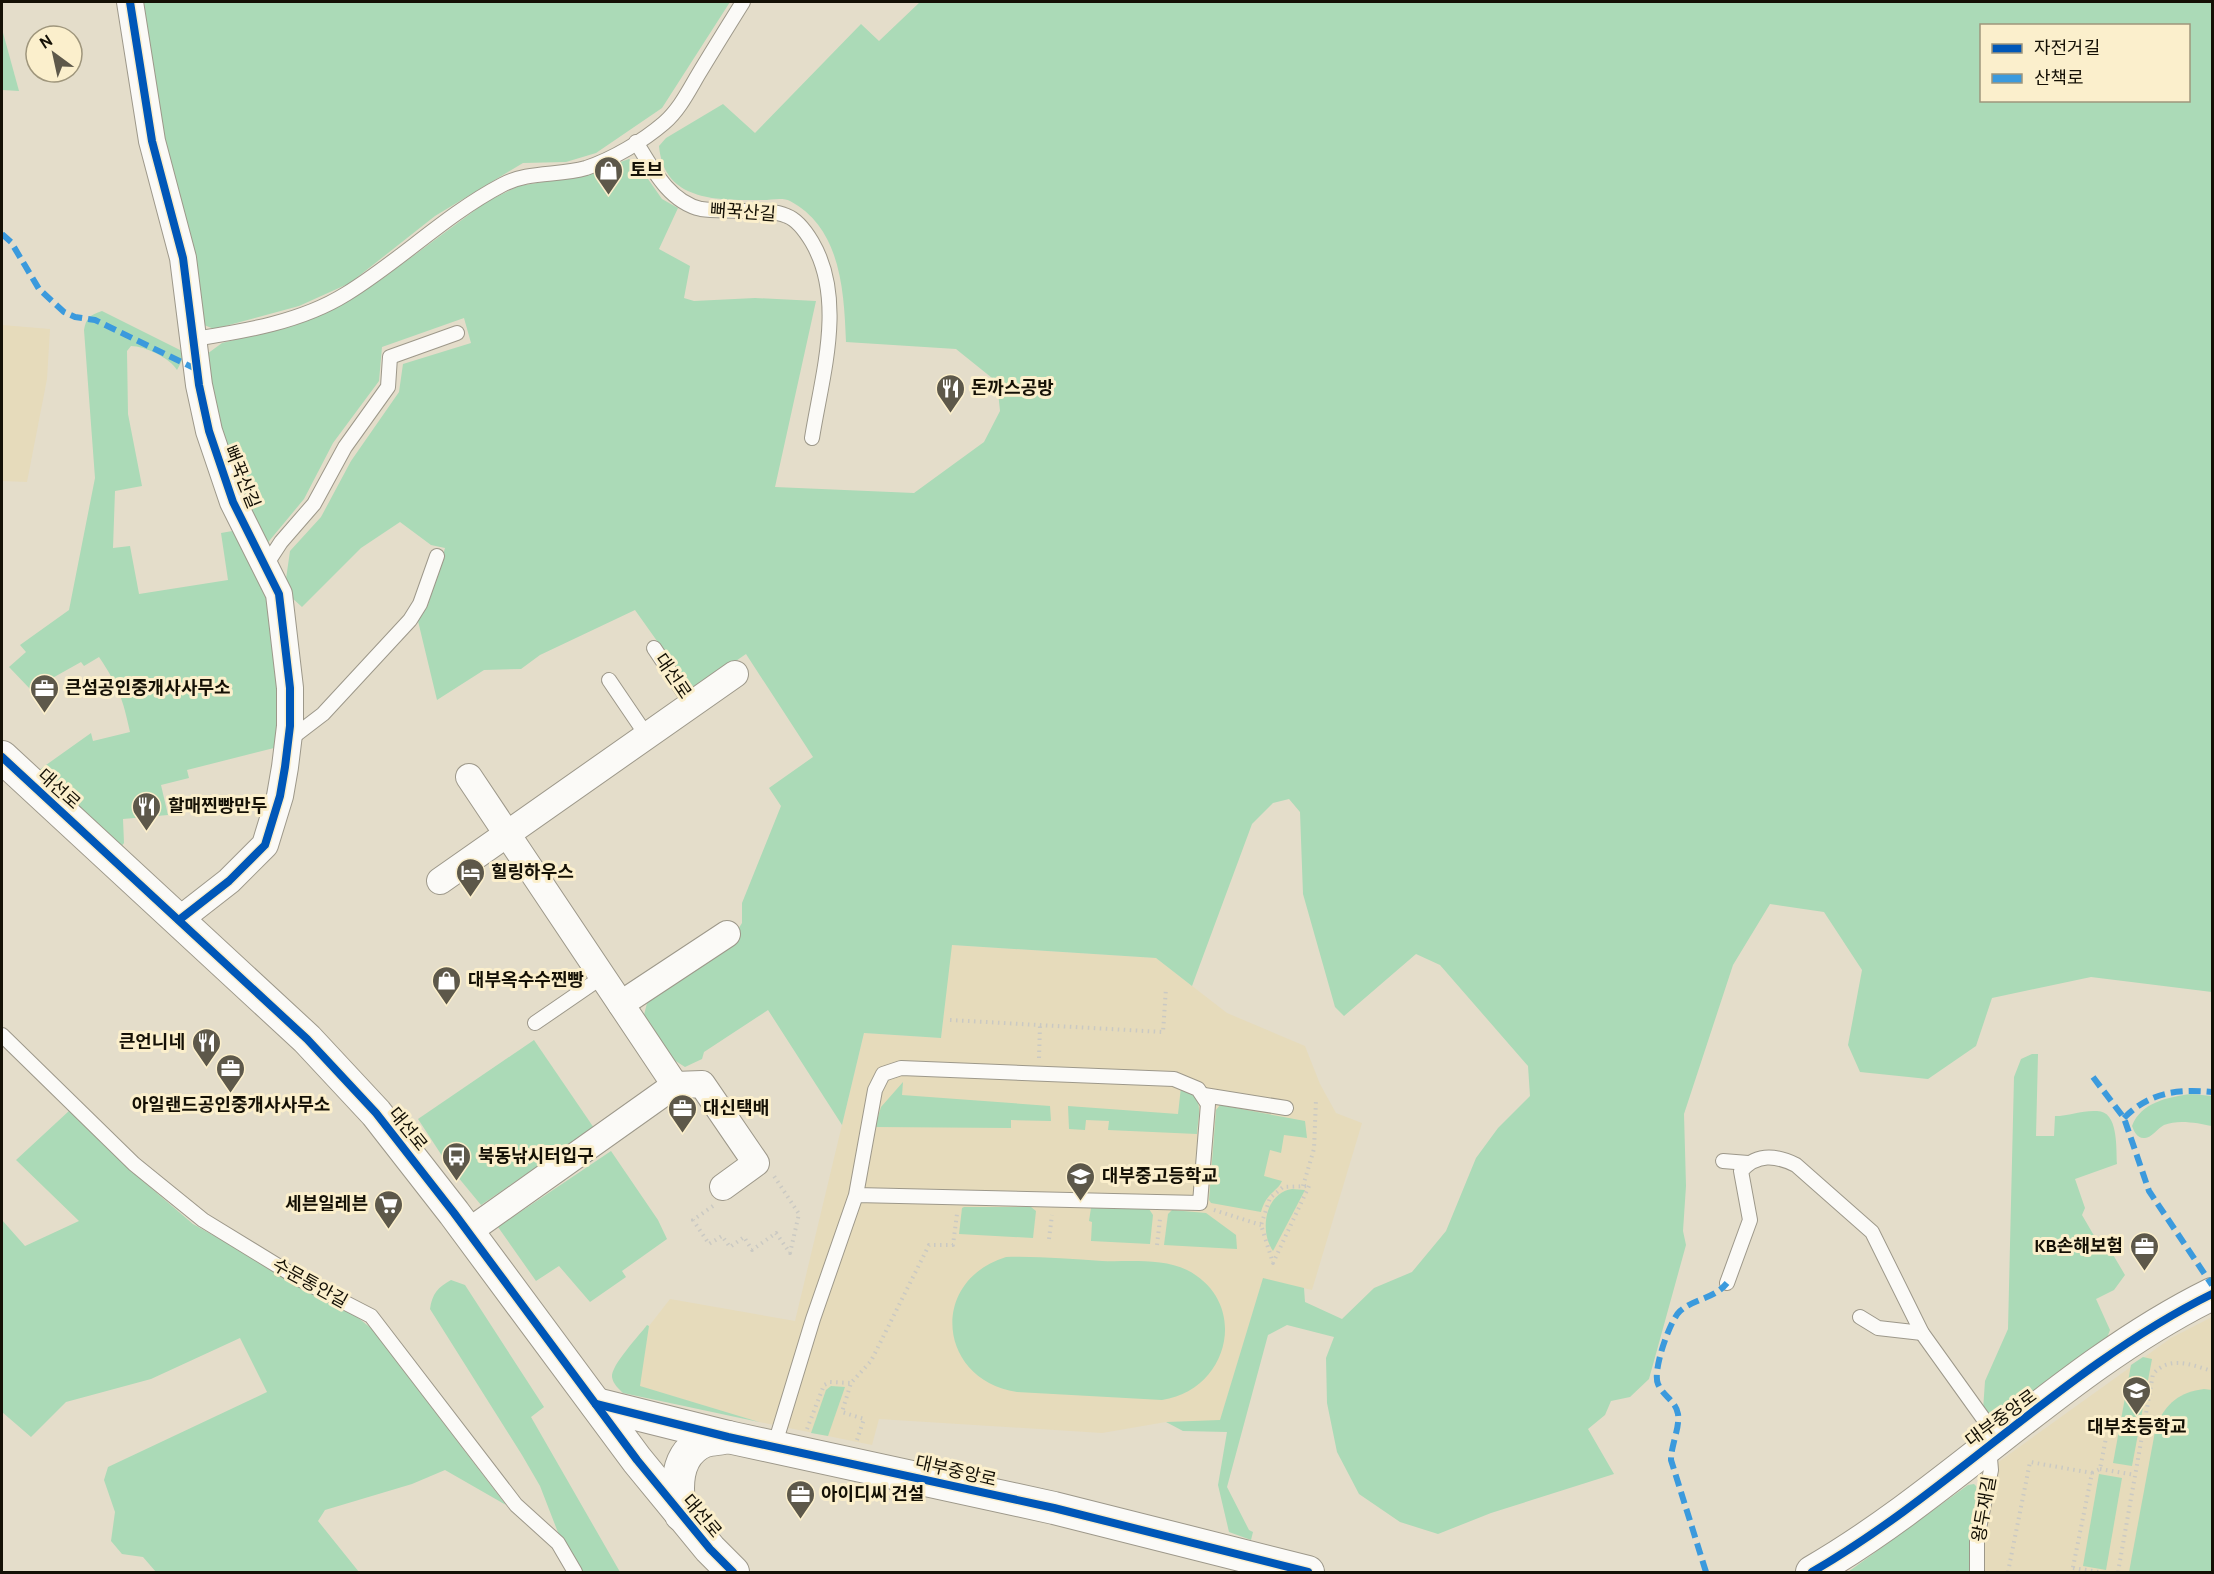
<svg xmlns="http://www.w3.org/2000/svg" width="2214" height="1574" viewBox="0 0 2214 1574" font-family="Cabin,'Noto Sans KR',sans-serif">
<rect width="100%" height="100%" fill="#e4ddca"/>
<!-- built -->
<g fill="#e6dbbb">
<polygon points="2,325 50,329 47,379 27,482 2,481"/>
<polygon points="951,945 1156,958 1227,1013 1305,1046 1320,1084 1336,1113 1362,1123 1312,1290 1263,1279 1220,1421 1166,1422 1102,1433 879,1419 872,1445 759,1422 639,1386 649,1326 670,1299 795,1321 864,1033 941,1038"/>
<polygon points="2212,1317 2212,1572 1980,1572 1981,1537 1997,1463 2171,1338"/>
</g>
<!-- green -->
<g fill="#abdab7" fill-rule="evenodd">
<polygon points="135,2 730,2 662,108 596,153 566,162 523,163 435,216 350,283 299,306 214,329 204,325"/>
<path d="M920 2H2212V992L2091 977 1992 998 1976 1046 1928 1079 1860 1072 1848 1045 1862 970 1824 912 1770 904 1733 965 1684 1114 1686 1186 1683 1231 1686 1245 1649 1379 1630 1397 1611 1401 1605 1415 1588 1429 1614 1474 1491 1513 1438 1534 1400 1522 1359 1494 1337 1452 1327 1403 1326 1358 1334 1337 1287 1325 1268 1335 1227 1487 1249 1530 1253 1532 1251 1540 1229 1532 1218 1485 1227 1432 1183 1431 1166 1422 1220 1420 1263 1278 1304 1288 1305 1302 1342 1319 1374 1288 1412 1272 1446 1231 1476 1158 1498 1128 1530 1096 1528 1066 1440 965 1416 954 1344 1016 1335 1007 1303 894 1300 812 1289 799 1273 803 1252 824 1192 986 1156 958 952 945 941 1038 864 1033 842 1125 768 1010 704 1052 702 1059 685 1067 674 1060 644 1015 648 999 727 947 742 923V903L781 806 769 788 813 757 746 654 698 687 689 686 635 610 540 655 521 669 484 670 437 700 418 621 428 605 445 548 431 545 400 522 361 548 302 607 291 597 286 579 290 551 321 517 351 461 399 392 403 364 471 343 464 318 382 347 379 381 333 443 304 499 265 546 225 466 207 354 222 343 290 326 338 307 382 279 486 202 519 186 584 175 629 159 641 169 662 199 678 208 659 249 690 266 684 298 694 301 755 298 816 301 775 487 914 493 984 442 1000 411 997 382 956 349 846 342C844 291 841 228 790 201 783 197 771 200 763 200 720 200 664 203 659 146L666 138 723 104 755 133 861 24 879 41ZM1982 26H2188V100H1982Z"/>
<polygon points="2,29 19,91 2,90"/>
<path d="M102 311 186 353 177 370C170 358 145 346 131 346L127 351 128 414 142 486 115 491 113 548 130 546 139 594 228 580 221 533 238 530 271 591 282 746 187 770 189 778 161 785 168 815 123 819 124 843 121 847 39 770 91 733 93 741 130 732C123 699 118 685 99 657L84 666 81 662 31 690 9 667 26 652 20 645 69 610 95 478 84 330C86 318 90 315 102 311Z"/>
<polygon points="534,1040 594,1128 481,1205 448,1165 418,1119"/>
<path d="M2032 1054H2038L2036 1136H2054L2055 1116C2069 1116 2083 1110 2097 1111 2119 1111 2116 1149 2117 1164L2075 1179 2085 1208 2082 1215 2096 1239 2102 1236 2125 1275 2114 1290 2096 1299 2110 1330 2107 1338 1999 1420H1991L1983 1410 1985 1381 2008 1329 2014 1077 2021 1059Z"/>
<polygon points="903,1082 902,1095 1050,1106 1051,1121 1011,1120 1011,1128 875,1127 881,1107"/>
<path d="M1181 1087C1205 1099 1199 1110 1197 1134L1108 1130 1109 1121 1086 1120 1085 1130 1069 1129 1068 1106 1178 1114Z"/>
<path d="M2191 1094 2212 1096V1126C2198 1123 2178 1119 2164 1125 2158 1128 2151 1138 2145 1138 2137 1139 2134 1131 2132 1126 2141 1102 2169 1097 2191 1094Z"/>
<path d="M1220 1105 1305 1121 1307 1138 1284 1135 1281 1153 1270 1150 1264 1176 1282 1181C1277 1192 1266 1193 1261 1212L1211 1203 1209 1200 1216 1110Z"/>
<polygon points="70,1110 130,1170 193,1224 356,1316 372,1329 506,1505 445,1470 412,1484 325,1510 318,1521 359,1572 156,1572 143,1557 122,1554 111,1541 115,1512 104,1480 108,1467 267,1392 240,1338 151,1379 66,1402 31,1437 2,1412 2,1220 25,1246 79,1221 16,1160"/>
<polygon points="611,1151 658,1220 667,1239 622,1271 626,1277 590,1302 559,1266 536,1281 498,1227"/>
<path d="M1292 1189 1305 1190 1273 1251C1259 1231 1265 1193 1292 1189Z"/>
<polygon points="964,1207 1031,1207 1036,1211 1033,1238 959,1234 962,1208"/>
<polygon points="1091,1208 1149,1209 1153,1215 1150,1244 1091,1241 1092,1222 1089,1221"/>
<polygon points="1172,1210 1206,1213 1236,1235 1237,1249 1164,1245 1168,1214"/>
<path d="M1006 1257C1038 1256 1070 1259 1102 1261 1129 1262 1162 1258 1187 1270 1250 1302 1230 1390 1162 1400L1017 1392C938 1380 928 1281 1006 1257Z"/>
<path d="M451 1280 465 1285 544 1407 531 1417 620 1572H582L559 1535 540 1486 522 1455 430 1309C432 1294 438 1287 451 1280Z"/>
<path d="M647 1325 649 1326 640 1386 759 1422 623 1393C619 1389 613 1384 612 1377 611 1365 639 1336 647 1325Z"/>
<polygon points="2143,1357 2152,1359 2132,1466 2113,1463 2131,1365"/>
<polygon points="831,1386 845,1387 828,1436 811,1433 826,1390"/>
<path d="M2204 1389 2212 1390V1572H2129L2156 1426C2166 1403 2180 1392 2204 1389Z"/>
<polygon points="2099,1474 2122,1478 2106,1570 2083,1566"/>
<polygon points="1974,1484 1980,1490 1974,1515 1970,1572 1848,1572 1968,1485"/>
</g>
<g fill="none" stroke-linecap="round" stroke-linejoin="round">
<defs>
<g id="service">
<path d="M636 142C652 168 669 202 701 209 714 211 729 210 742 211 757 211 773 210 787 216 798 220 806 232 812 242 846 300 822 375 812 438"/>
<path d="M194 339C245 331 301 322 346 294 400 261 445 215 502 185 528 171 558 176 586 168 613 159 643 141 664 123 679 110 688 92 698 75 713 50 728 26 743 2"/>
<polyline points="266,565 281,542 314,504 345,447 388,387 390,357 457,333"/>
<polyline points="654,648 692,705"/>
<polyline points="609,680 647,736"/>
<polyline points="289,740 323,714 410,620 420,604 437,556"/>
<polyline points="535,1023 602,977"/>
<polyline points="2,1035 134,1164 203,1220 301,1280 371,1316 516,1505 558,1543 575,1572"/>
<polyline points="1204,1095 1286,1108"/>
<polyline points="1723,1161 1748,1163"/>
<path d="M1727 1283 1750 1220 1741 1171C1757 1153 1776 1155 1796 1165L1872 1232 1922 1333 1998 1439"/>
<polyline points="1860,1317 1878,1328 1922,1333"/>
<polyline points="774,1447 813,1319 856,1195 875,1090 883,1074 901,1068 1174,1079 1198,1089 1208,1104 1200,1203 856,1195"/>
<polyline points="1977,1572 1977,1538 1991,1470 1989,1447"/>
</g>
<g id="minor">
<polyline points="130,2 152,141 183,258 199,385 209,431 233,502 279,594 290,688 290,726 285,767 280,796 265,845 229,881 179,920"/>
<polyline points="469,777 675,1085"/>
<polyline points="440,881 735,674"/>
<polyline points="621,1004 727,934"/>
<polyline points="468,1232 675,1085 702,1084 756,1163 723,1187"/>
</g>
<g id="tertiary">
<polyline points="2,757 307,1039 376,1113 454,1213 637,1460 710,1549 733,1572"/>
<polyline points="596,1404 728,1437 1054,1508 1308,1572"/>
<path d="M681 1515C676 1490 674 1453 705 1441 712 1439 721 1439 728 1437"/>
<path d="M1812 1572C1952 1491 2066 1366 2212 1294"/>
</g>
</defs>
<!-- service casing -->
<use href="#service" stroke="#9d988a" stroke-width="16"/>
<!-- minor casing -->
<use href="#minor" stroke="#9d988a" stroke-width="28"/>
<!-- tertiary casing -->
<use href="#tertiary" stroke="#9d988a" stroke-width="34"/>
<!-- path -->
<g stroke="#cac9c3" stroke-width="4" stroke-dasharray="1.5 4.5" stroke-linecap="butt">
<polyline points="950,1020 1163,1032 1166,988"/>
<polyline points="1039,1058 1040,1025"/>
<polyline points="1303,1186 1314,1149 1316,1099"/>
<polygon points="1309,1186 1273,1263 1261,1225 1270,1198 1283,1187"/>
<polyline points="713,1206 693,1220 709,1244 722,1236 730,1247 744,1237 752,1250 776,1233 790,1253 799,1214 774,1176"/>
<polyline points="1214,1210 1261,1225"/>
<polyline points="1049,1239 1052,1215"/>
<polyline points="1157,1245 1160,1219"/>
<polyline points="807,1429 824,1385 830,1382 851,1383"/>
<polyline points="857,1440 864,1419 842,1412 851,1383 871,1361 929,1245 953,1245 957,1214"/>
<polyline points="2100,1469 2135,1475"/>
<polyline points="2092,1473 2100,1469 2106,1438"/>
<polyline points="2073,1568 2099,1572"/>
<polyline points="2008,1572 2030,1462 2092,1473 2072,1572"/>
<path d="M2118 1572 2153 1374C2170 1355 2192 1365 2212 1371"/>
</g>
<!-- service -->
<use href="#service" stroke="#fbfaf7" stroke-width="14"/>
<!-- minor -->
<use href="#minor" stroke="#fbfaf7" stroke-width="26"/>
<!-- tertiary -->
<use href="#tertiary" stroke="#fbfaf7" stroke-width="32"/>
<!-- quiet -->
<g stroke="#3b9add" stroke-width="6" stroke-dasharray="12 6" stroke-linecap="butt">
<polyline points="2,234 11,242 39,289 64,312 75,317 95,320 198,370"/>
<polyline points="2093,1077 2124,1118 2149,1191 2212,1285"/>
<path d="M2124 1118C2150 1092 2177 1089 2212 1092"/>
<path d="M1706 1572 1671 1460C1671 1445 1680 1428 1678 1414 1676 1401 1663 1396 1658 1384 1652 1371 1670 1320 1680 1311 1695 1298 1714 1299 1727 1283"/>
</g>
<defs>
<g id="cycleway">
<polyline points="130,2 152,141 183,258 199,385 209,431 233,502 279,594 290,688 290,726 285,767 280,796 265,845 229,881 179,920"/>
<polyline points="2,757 307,1039 376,1113 454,1213 637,1460 710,1549 733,1572"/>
<polyline points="596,1404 728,1437 1054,1508 1308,1572"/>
<path d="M1812 1572C1952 1491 2066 1366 2212 1294"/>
</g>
</defs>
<!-- cycleway casing -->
<use href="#cycleway" stroke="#fbefcc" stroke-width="11"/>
<!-- cycleway -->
<use href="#cycleway" stroke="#0057b8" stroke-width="8"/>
</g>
<!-- icons -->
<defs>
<symbol id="shop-pin" viewBox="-11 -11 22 30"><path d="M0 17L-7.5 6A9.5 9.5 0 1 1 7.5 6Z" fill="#5d584a" stroke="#fbefcc"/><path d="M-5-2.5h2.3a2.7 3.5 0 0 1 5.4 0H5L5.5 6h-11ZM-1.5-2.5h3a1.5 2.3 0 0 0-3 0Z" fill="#fff"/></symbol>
<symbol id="restaurant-pin" viewBox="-11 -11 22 30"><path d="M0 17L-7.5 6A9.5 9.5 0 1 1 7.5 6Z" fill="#5d584a" stroke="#fbefcc"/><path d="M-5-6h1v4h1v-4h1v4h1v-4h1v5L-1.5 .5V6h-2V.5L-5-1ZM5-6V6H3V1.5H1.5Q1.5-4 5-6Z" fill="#fff"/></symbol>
<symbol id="office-pin" viewBox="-11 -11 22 30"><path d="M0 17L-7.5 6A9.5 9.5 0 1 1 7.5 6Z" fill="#5d584a" stroke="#fbefcc"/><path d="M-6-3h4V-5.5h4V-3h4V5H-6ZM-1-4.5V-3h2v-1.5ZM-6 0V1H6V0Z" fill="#fff"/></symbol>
<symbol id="hotel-pin" viewBox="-11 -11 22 30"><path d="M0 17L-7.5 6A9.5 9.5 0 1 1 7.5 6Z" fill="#5d584a" stroke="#fbefcc"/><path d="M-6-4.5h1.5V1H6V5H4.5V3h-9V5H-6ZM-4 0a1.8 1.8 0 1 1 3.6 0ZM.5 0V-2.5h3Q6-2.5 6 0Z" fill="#fff"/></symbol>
<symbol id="bus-pin" viewBox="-11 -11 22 30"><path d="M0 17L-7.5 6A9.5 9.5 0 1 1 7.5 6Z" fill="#5d584a" stroke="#fbefcc"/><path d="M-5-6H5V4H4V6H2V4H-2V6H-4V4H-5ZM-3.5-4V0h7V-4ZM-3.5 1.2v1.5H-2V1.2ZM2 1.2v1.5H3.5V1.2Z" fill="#fff"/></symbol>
<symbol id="school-pin" viewBox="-11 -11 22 30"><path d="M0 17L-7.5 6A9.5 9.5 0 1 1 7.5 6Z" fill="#5d584a" stroke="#fbefcc"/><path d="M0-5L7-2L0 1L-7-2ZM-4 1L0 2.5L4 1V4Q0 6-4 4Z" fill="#fff"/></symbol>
<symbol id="supermarket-pin" viewBox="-11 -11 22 30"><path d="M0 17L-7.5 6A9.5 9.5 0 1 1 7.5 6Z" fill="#5d584a" stroke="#fbefcc"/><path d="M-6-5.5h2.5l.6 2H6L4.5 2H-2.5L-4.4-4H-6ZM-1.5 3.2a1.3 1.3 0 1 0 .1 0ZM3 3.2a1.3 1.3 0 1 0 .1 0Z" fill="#fff"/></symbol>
</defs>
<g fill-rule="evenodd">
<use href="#shop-pin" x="592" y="154" width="33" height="45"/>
<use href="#restaurant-pin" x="934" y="372" width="33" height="45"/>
<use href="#office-pin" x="28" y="672" width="33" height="45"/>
<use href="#restaurant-pin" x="130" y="790" width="33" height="45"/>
<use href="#hotel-pin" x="454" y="856" width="33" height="45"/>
<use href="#shop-pin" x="430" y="964" width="33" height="45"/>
<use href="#restaurant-pin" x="190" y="1026" width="33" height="45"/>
<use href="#office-pin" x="214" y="1052" width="33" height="45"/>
<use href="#office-pin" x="666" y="1092" width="33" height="45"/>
<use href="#bus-pin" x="440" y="1140" width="33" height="45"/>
<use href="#school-pin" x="1064" y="1160" width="33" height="45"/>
<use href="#supermarket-pin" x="372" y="1188" width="33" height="45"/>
<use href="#office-pin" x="2128" y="1230" width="33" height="45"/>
<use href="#school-pin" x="2120" y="1374" width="33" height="45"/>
<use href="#office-pin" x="784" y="1478" width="33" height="45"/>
</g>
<g text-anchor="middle" stroke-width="6" stroke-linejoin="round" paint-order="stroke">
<!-- poi labels -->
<g font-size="18" font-weight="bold" fill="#141005" stroke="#fbefcc" text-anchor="start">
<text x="630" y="176">토브</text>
<text x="971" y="394">돈까스공방</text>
<text x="65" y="694">큰섬공인중개사사무소</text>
<text x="168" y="812">할매찐빵만두</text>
<text x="491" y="878">힐링하우스</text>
<text x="468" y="986">대부옥수수찐빵</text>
<text x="185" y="1048" text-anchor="end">큰언니네</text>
<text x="231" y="1111" text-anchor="middle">아일랜드공인중개사사무소</text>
<text x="703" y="1114">대신택배</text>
<text x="478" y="1162">북동낚시터입구</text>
<text x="1102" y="1182">대부중고등학교</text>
<text x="368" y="1210" text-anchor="end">세븐일레븐</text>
<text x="2123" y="1252" text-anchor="end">KB손해보험</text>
<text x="2137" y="1433" text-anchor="middle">대부초등학교</text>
<text x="821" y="1500">아이디씨 건설</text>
</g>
<!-- street labels -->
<g font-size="18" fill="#141005" stroke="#fbefcc">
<text transform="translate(743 212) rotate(4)" y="6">뻐꾹산길</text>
<text transform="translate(242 477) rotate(68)" y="6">뻐꾹산길</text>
<text transform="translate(673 676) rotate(56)" y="6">대선로</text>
<text transform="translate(59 789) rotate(42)" y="6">대선로</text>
<text transform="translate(408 1129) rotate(51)" y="6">대선로</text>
<text transform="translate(310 1283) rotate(29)" y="6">수문통안길</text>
<text transform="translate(2001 1418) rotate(-36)" y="6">대부중앙로</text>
<text transform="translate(956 1471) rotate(13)" y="6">대부중앙로</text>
<text transform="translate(1984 1509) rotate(-80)" y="6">왕두재길</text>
<text transform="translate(702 1516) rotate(50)" y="6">대선로</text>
</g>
</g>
<!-- border -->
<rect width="2214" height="1574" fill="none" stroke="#141005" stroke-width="6"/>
<!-- legend -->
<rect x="1980" y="24" width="210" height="78" fill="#fbefcc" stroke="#9f967c" stroke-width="1.5"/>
<rect x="1992" y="44" width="30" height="9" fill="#0057b8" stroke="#9f967c" stroke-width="1.5"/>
<text x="2034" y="54" font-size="18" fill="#141005">자전거길</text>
<rect x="1992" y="74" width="30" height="9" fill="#3b9add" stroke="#9f967c" stroke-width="1.5"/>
<text x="2034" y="84" font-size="18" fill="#141005">산책로</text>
<!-- north arrow -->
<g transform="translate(54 54) rotate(327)"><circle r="28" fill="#fbefcc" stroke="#9f967c" stroke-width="1.5"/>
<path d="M0-4.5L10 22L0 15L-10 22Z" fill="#5d584a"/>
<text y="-9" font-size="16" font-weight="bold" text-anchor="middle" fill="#141005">N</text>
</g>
</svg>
